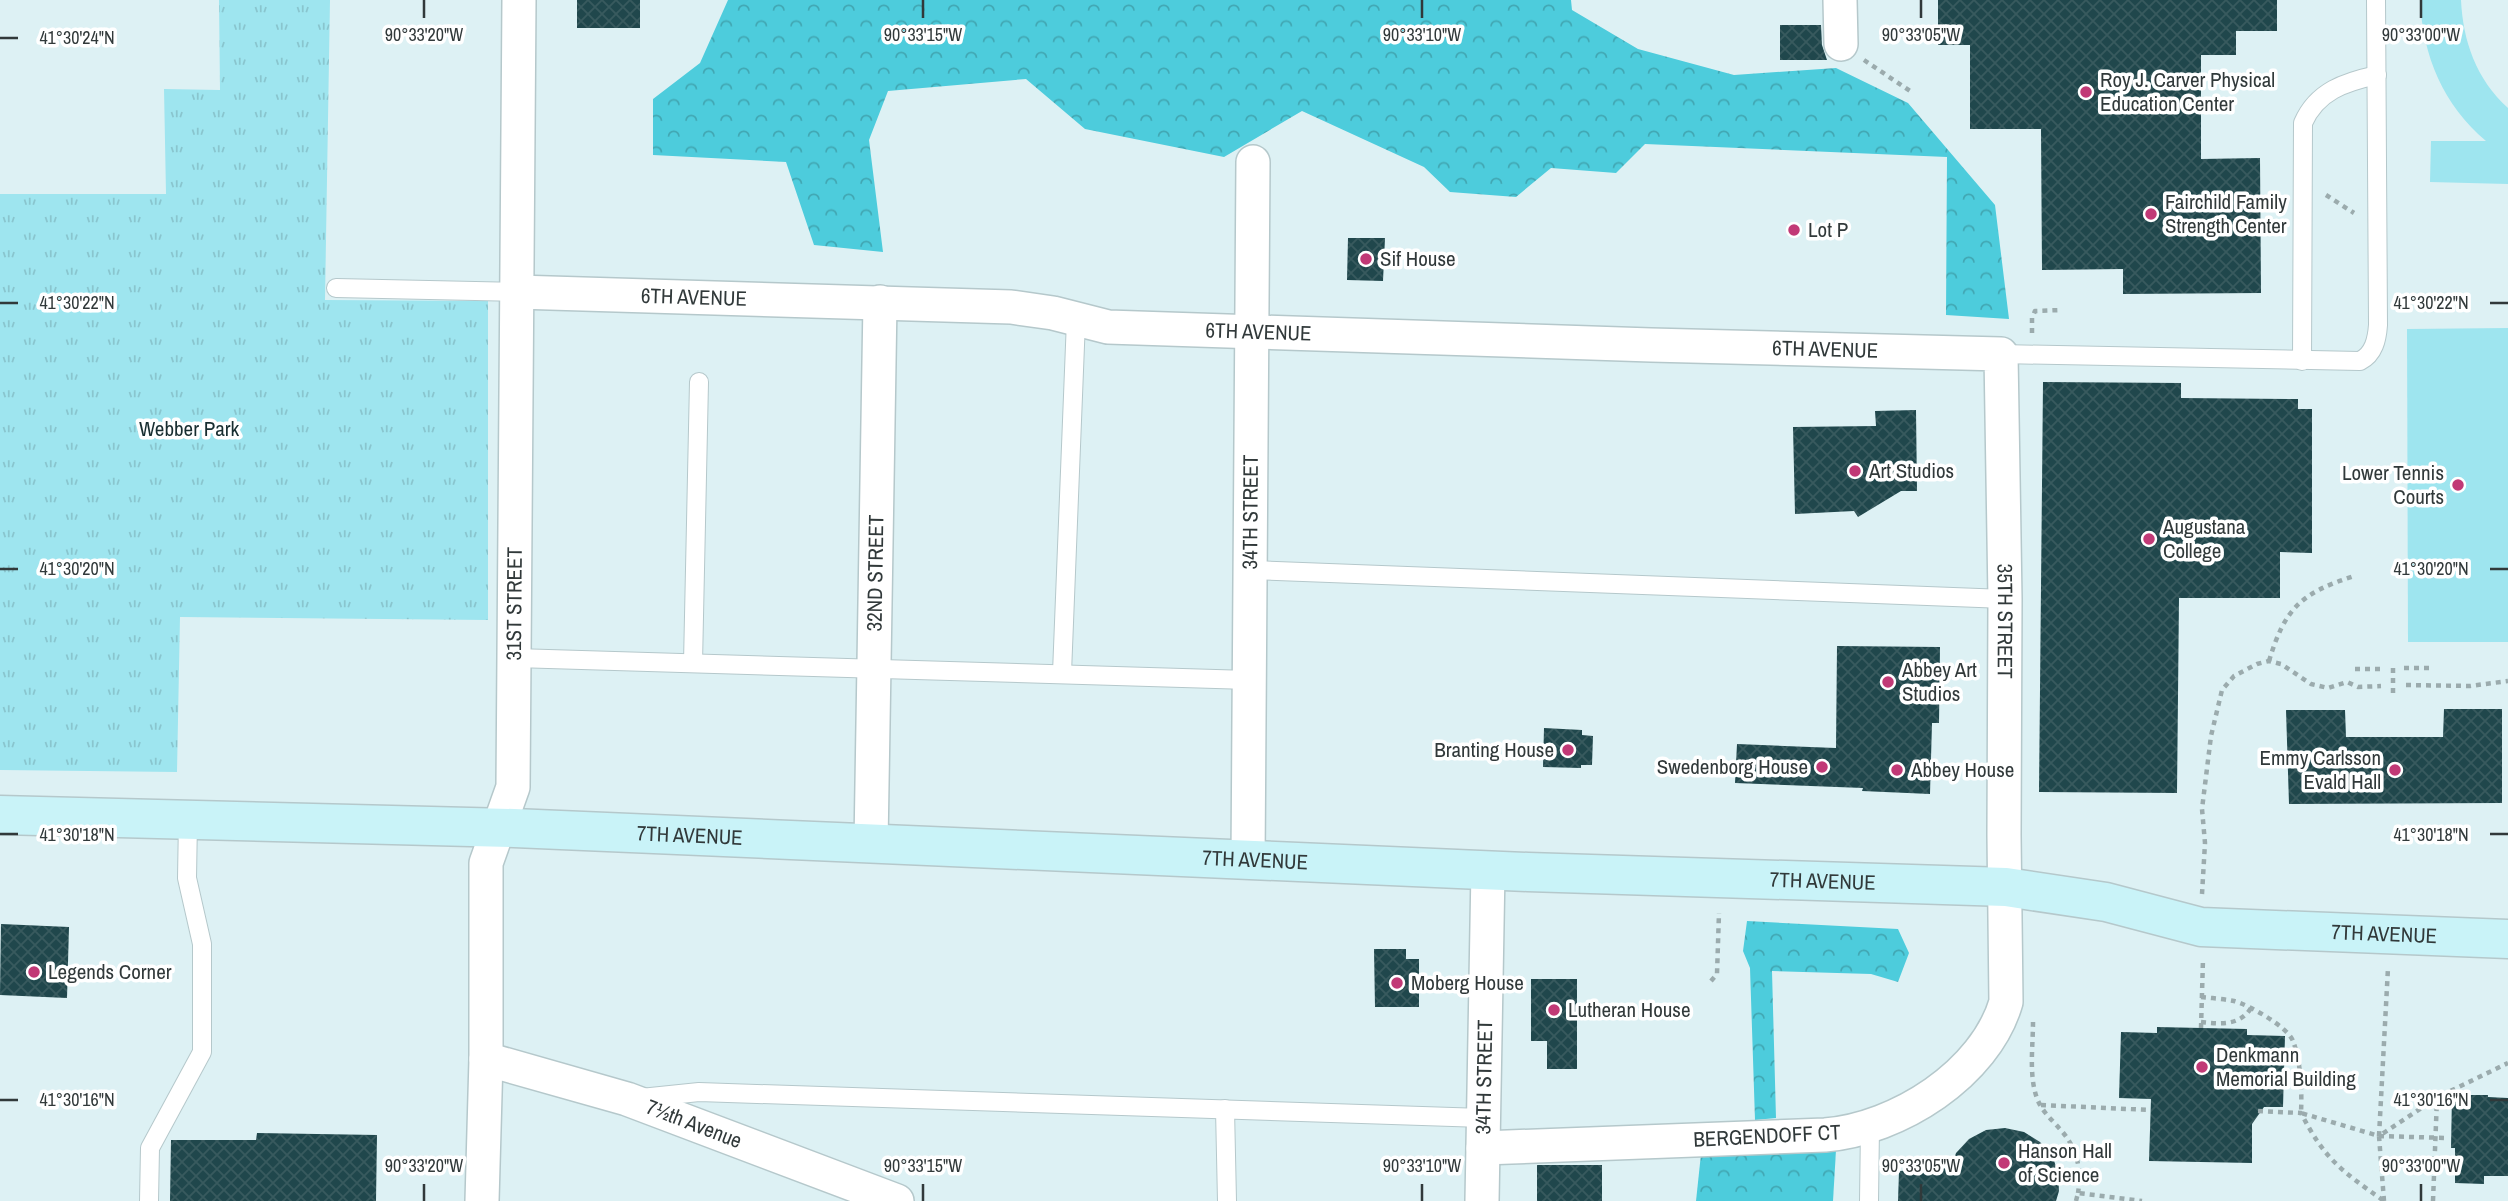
<svg xmlns="http://www.w3.org/2000/svg" width="2508" height="1201" viewBox="0 0 2508 1201" font-family="'Archivo Narrow',sans-serif">
<defs>
<pattern id="forest-crowns" width="20" height="18" patternUnits="userSpaceOnUse" patternTransform="scale(1.75)"><rect width="20" height="18" fill="#4dccdc"/><path d="M2 6a3 3 0 1 1 6 0M12 15a3 3 0 1 1 6 0" fill="none" stroke="#41a7b3"/></pattern>
<pattern id="park-tufts" width="24" height="20" patternUnits="userSpaceOnUse" patternTransform="scale(1.75)"><rect width="24" height="20" fill="#9ee5ef"/><path d="M3 7l-1-3M5 7V3M7 7l1-3M15 17l-1-3M17 17v-4M19 17l1-3" fill="none" stroke="#89c5ce"/></pattern>
<pattern id="building-cross-hatch" width="8" height="8" patternUnits="userSpaceOnUse" patternTransform="scale(1.75)"><rect width="8" height="8" fill="#20474c"/><path d="M0 0l8 8M0 8l8-8" fill="none" stroke="#385a5e"/></pattern>
</defs>
<rect width="100%" height="100%" fill="#ddf1f4"/>
<!-- green -->
<g fill="#9ee5ef">
<path d="M2420 0H2461C2463 41 2476 79 2508 108V184L2430 182 2431 141H2486C2443 104 2423 57 2420 0Z"/>
<polygon points="2508,328 2508,642 2408,642 2407,329"/>
</g>
<!-- forest -->
<g fill="url(#forest-crowns)">
<polygon points="728,0 1571,0 1572,10 1638,49 1734,75 1836,68 1908,103 1995,205 2009,319 1946,315 1947,157 1645,144 1616,173 1551,168 1516,197 1450,192 1424,167 1302,111 1224,157 1085,129 1026,79 888,91 869,140 883,252 814,245 786,162 653,155 653,99 700,63"/>
<polygon points="1747,921 1898,929 1909,953 1898,982 1871,974 1772,971 1776,1118 1755,1120 1750,968 1743,951"/>
<polygon points="1836,1150 1833,1201 1696,1201 1701,1154"/>
</g>
<!-- park -->
<polygon fill="url(#park-tufts)" points="219,0 330,0 325,300 488,301 488,620 180,617 177,772 0,770 0,194 166,194 164,89 220,90"/>
<!-- building -->
<g fill="url(#building-cross-hatch)">
<rect x="577" y="0" width="63" height="28"/>
<polygon points="1938,0 2277,0 2277,31 2236,31 2236,55 2201,55 2201,159 2260,158 2261,293 2123,294 2123,269 2042,270 2041,129 1970,129 1970,45 1938,45"/>
<polygon points="1780,25 1821,25 1822,45 1827,60 1780,60"/>
<polygon points="1348,238 1385,238 1383,281 1347,280"/>
<polygon points="2043,382 2181,383 2181,398 2298,399 2298,409 2312,409 2312,553 2280,552 2280,598 2179,598 2177,793 2039,792"/>
<polygon points="1916,410 1917,491 1901,491 1858,517 1854,511 1795,514 1793,427 1876,426 1875,411"/>
<polygon points="1837,646 1940,647 1939,723 1932,723 1930,794 1862,791 1863,788 1735,783 1737,744 1836,748"/>
<polygon points="2444,709 2502,709 2502,803 2289,804 2286,710 2345,710 2346,737 2443,737"/>
<polygon points="1544,728 1582,730 1582,735 1593,736 1592,765 1581,765 1581,768 1543,767"/>
<polygon points="1,924 69,927 67,998 0,995"/>
<polygon points="1374,949 1406,949 1406,959 1419,959 1419,1007 1375,1007"/>
<polygon points="1531,979 1577,979 1577,1069 1547,1069 1547,1041 1531,1041"/>
<polygon points="2157,1027 2247,1029 2247,1035 2285,1036 2283,1107 2264,1107 2252,1124 2252,1163 2149,1161 2151,1099 2119,1098 2121,1032 2157,1033"/>
<polygon points="2452,1095 2488,1095 2488,1097 2508,1098 2508,1176 2484,1176 2484,1184 2455,1183 2455,1148 2451,1148"/>
<polygon points="2005,1128 2024,1132 2040,1142 2053,1157 2058,1174 2059,1191 2056,1201 1898,1201 1899,1171 1951,1168 1956,1153 1969,1139 1986,1130"/>
<polygon points="257,1133 377,1135 376,1201 170,1201 171,1140 256,1140"/>
<rect x="1537" y="1165" width="65" height="36"/>
</g>
<g fill="none" stroke-linecap="round" stroke-linejoin="round">
<defs>
<g id="lane">
<polyline points="336,288 517,292"/>
<path d="M2001 354 2360 361C2374 354 2377 339 2378 325L2376 0"/>
<path d="M2302 361 2303 123C2317 91 2345 82 2377 75"/>
<polyline points="1252,570 2005,599"/>
<polyline points="515,658 1249,680"/>
<polyline points="693,663 699,382"/>
<polyline points="1062,673 1076,320"/>
<polyline points="641,1098 699,1092 1483,1118"/>
<polyline points="1225,1109 1227,1201"/>
<polyline points="149,1201 150,1148 202,1052 202,944 187,878 188,820"/>
<polyline points="1869,1201 1870,1127"/>
</g>
<g id="street">
<polyline points="1840,0 1841,44"/>
<path id="s1" d="M517 292 1011 307 1053 313 1108 327 1651 345 2001 354 2005 599 2004 835 2006 1002C1985 1074 1898 1129 1825 1135L1483 1148"/>
<path id="s2" d="M871 844 880 302"/>
<path id="s3" d="M1248 860 1253 162"/>
<polyline points="486,1059 627,1099 897,1201"/>
<path id="s4" d="M482 1201 486 1059V863L513 787 519 0"/>
<path id="s5" d="M1482 1201 1488 870"/>
</g>
<g id="secondary">
<path id="s6" d="M0 815 514 828 1528 872 2006 887 2106 902 2201 927 2508 939"/>
</g>
</defs>
<!-- lane casing -->
<use href="#lane" stroke="#b5c8cb" stroke-width="20"/>
<!-- street casing -->
<use href="#street" stroke="#b5c8cb" stroke-width="36"/>
<!-- secondary casing -->
<use href="#secondary" stroke="#b5c8cb" stroke-width="41"/>
<!-- path -->
<g stroke="#9babad" stroke-width="4.5" stroke-dasharray="5 5" stroke-linecap="butt">
<polyline points="1864,60 1910,91"/>
<polyline points="2326,195 2354,213"/>
<polyline points="2032,333 2032,318 2035,311 2062,310"/>
<path d="M2269 661C2285 608 2301 593 2354 576"/>
<polyline points="2393,668 2393,694"/>
<polyline points="2404,668 2429,668"/>
<polyline points="2355,669 2382,669"/>
<polyline points="2406,685 2470,686 2508,681"/>
<polyline points="2202,894 2205,843 2202,809 2211,736 2222,690 2234,676 2257,664 2269,661 2281,664 2311,684 2328,688 2347,682 2358,687 2381,686"/>
<polyline points="1711,981 1717,974 1719,913"/>
<path d="M2201 997C2212 998 2224 999 2234 1001 2249 1005 2288 1027 2293 1041 2301 1062 2302 1091 2301 1113L2379 1136 2447 1138"/>
<path d="M2033 1022C2033 1048 2028 1080 2039 1103 2044 1113 2052 1120 2059 1128 2077 1147 2082 1169 2078 1193"/>
<path d="M2201 1022C2220 1024 2240 1026 2251 1008"/>
<polyline points="2201,1028 2203,959"/>
<polyline points="2041,1105 2150,1110"/>
<path d="M2258 1111 2301 1113C2325 1160 2342 1171 2384 1201"/>
<polyline points="2379,1136 2388,968"/>
<polyline points="2076,1201 2078,1193 2142,1201"/>
<polyline points="2384,1201 2379,1136 2438,1097 2508,1063"/>
<polyline points="2433,1201 2437,1098"/>
</g>
<!-- lane -->
<use href="#lane" stroke="#fff" stroke-width="18"/>
<!-- street -->
<use href="#street" stroke="#fff" stroke-width="33"/>
<!-- secondary -->
<use href="#secondary" stroke="#c9f3f8" stroke-width="38"/>
</g>
<!-- ticks -->
<path fill="none" stroke="#31393a" stroke-width="2.5" d="M424 0V18M923 0V18M1422 0V18M1921 0V18M2421 0V18M0 38H18M0 303H18M2490 303H2508M0 569H18M2490 569H2508M0 834H18M2490 834H2508M0 1100H18M2490 1100H2508M424 1184V1201M923 1184V1201M1422 1184V1201M1921 1184V1201M2421 1184V1201"/>
<!-- markers -->
<g fill="#c13976" stroke="#fff" stroke-width="2.5">
<circle cx="2086" cy="92" r="7"/>
<circle cx="2151" cy="214" r="7"/>
<circle cx="1794" cy="230" r="7"/>
<circle cx="1366" cy="259" r="7"/>
<circle cx="1855" cy="471" r="7"/>
<circle cx="2458" cy="485" r="7"/>
<circle cx="2149" cy="539" r="7"/>
<circle cx="1888" cy="682" r="7"/>
<circle cx="1568" cy="750" r="7"/>
<circle cx="1822" cy="767" r="7"/>
<circle cx="1897" cy="770" r="7"/>
<circle cx="2395" cy="770" r="7"/>
<circle cx="34" cy="972" r="7"/>
<circle cx="1397" cy="983" r="7"/>
<circle cx="1554" cy="1010" r="7"/>
<circle cx="2202" cy="1067" r="7"/>
<circle cx="2004" cy="1163" r="7"/>
</g>
<g text-anchor="middle" stroke-width="7" stroke-linejoin="round" paint-order="stroke">
<!-- poi labels -->
<g font-size="21" fill="#31393a" stroke="#fff" text-anchor="start">
<text x="2100" y="87">Roy J. Carver Physical<tspan x="2100" dy="24">Education Center</tspan></text>
<text x="2165" y="209">Fairchild Family<tspan x="2165" dy="24">Strength Center</tspan></text>
<text x="1808" y="237">Lot P</text>
<text x="1380" y="266">Sif House</text>
<text x="1869" y="478">Art Studios</text>
<text x="2444" y="480" text-anchor="end">Lower Tennis<tspan x="2444" dy="24">Courts</tspan></text>
<text x="2163" y="534">Augustana<tspan x="2163" dy="24">College</tspan></text>
<text x="1902" y="677">Abbey Art<tspan x="1902" dy="24">Studios</tspan></text>
<text x="1554" y="757" text-anchor="end">Branting House</text>
<text x="2381" y="765" text-anchor="end">Emmy Carlsson<tspan x="2381" dy="24">Evald Hall</tspan></text>
<text x="1808" y="774" text-anchor="end">Swedenborg House</text>
<text x="1911" y="777">Abbey House</text>
<text x="48" y="979">Legends Corner</text>
<text x="1411" y="990">Moberg House</text>
<text x="1568" y="1017">Lutheran House</text>
<text x="2216" y="1062">Denkmann<tspan x="2216" dy="24">Memorial Building</tspan></text>
<text x="2018" y="1158">Hanson Hall<tspan x="2018" dy="24">of Science</tspan></text>
</g>
<!-- street labels -->
<g font-size="21" fill="#31393a" stroke="#fff">
<text dy="7" stroke="none"><textPath href="#s1" startOffset="177">6TH AVENUE</textPath></text>
<text dy="7" stroke="none"><textPath href="#s1" startOffset="744">6TH AVENUE</textPath></text>
<text dy="7" stroke="none"><textPath href="#s1" startOffset="1311">6TH AVENUE</textPath></text>
<text dy="7" stroke="none"><textPath href="#s3" startOffset="348">34TH STREET</textPath></text>
<text dy="7" stroke="none"><textPath href="#s2" startOffset="271">32ND STREET</textPath></text>
<text dy="7" stroke="none"><textPath href="#s4" startOffset="602">31ST STREET</textPath></text>
<text dy="7" stroke="none"><textPath href="#s1" startOffset="1754">35TH STREET</textPath></text>
<text dy="7" stroke="none"><textPath href="#s6" startOffset="690">7TH AVENUE</textPath></text>
<text dy="7" stroke="none"><textPath href="#s6" startOffset="1256">7TH AVENUE</textPath></text>
<text dy="7" stroke="none"><textPath href="#s6" startOffset="1824">7TH AVENUE</textPath></text>
<text dy="7" stroke="none"><textPath href="#s6" startOffset="2390">7TH AVENUE</textPath></text>
<text dy="7" stroke="none"><textPath href="#s5" startOffset="124">34TH STREET</textPath></text>
<text transform="translate(694 1124) rotate(21)" y="7">7½th Avenue</text>
<text transform="translate(1767 1136) rotate(-3)" y="7">BERGENDOFF CT</text>
</g>
<!-- park labels -->
<g font-size="21" fill="#172d30" stroke="#fff">
<text x="189" y="436">Webber Park</text>
</g>
</g>
<g font-size="18" text-anchor="middle" fill="#31393a" stroke="#fff" stroke-width="7" stroke-linejoin="round" paint-order="stroke">
<text x="424" y="41">90°33'20"W</text>
<text x="923" y="41">90°33'15"W</text>
<text x="1422" y="41">90°33'10"W</text>
<text x="1921" y="41">90°33'05"W</text>
<text x="2421" y="41">90°33'00"W</text>
<text x="77" y="44">41°30'24"N</text>
<text x="77" y="309">41°30'22"N</text>
<text x="2431" y="309">41°30'22"N</text>
<text x="77" y="575">41°30'20"N</text>
<text x="2431" y="575">41°30'20"N</text>
<text x="77" y="841">41°30'18"N</text>
<text x="2431" y="841">41°30'18"N</text>
<text x="77" y="1106">41°30'16"N</text>
<text x="2431" y="1106">41°30'16"N</text>
<text x="424" y="1172">90°33'20"W</text>
<text x="923" y="1172">90°33'15"W</text>
<text x="1422" y="1172">90°33'10"W</text>
<text x="1921" y="1172">90°33'05"W</text>
<text x="2421" y="1172">90°33'00"W</text>
</g>
</svg>
